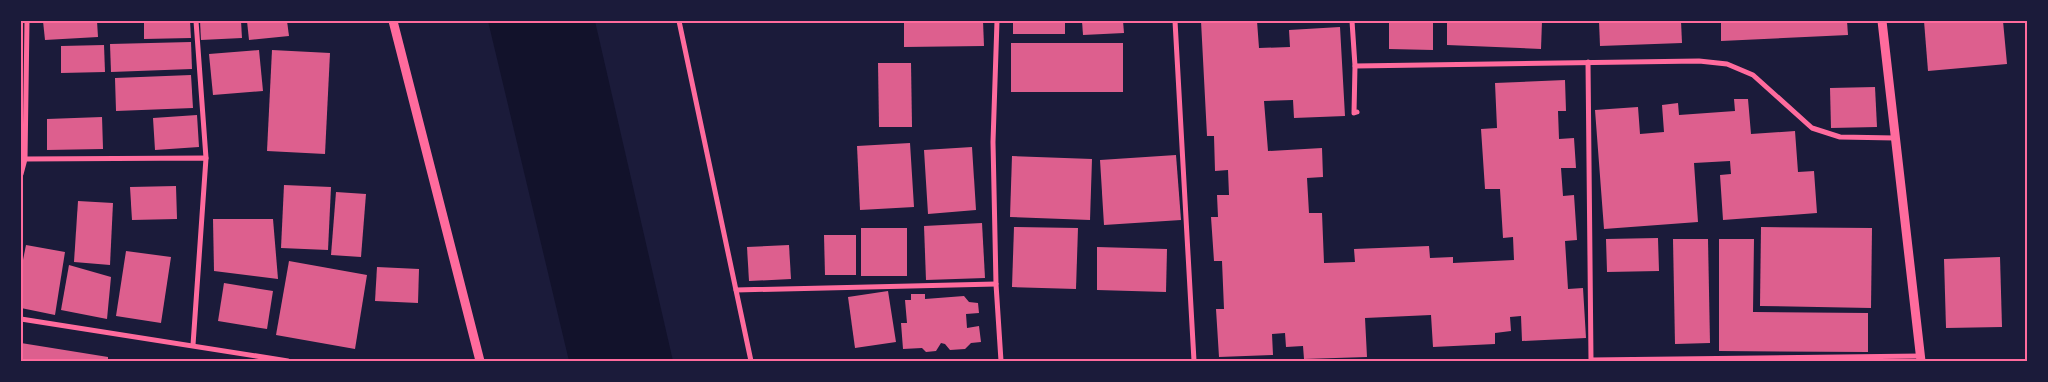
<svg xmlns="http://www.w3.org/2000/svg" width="2048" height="382" viewBox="0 0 2048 382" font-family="'PT Sans Narrow',sans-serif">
<rect width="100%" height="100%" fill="#1b1b3a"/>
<!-- green -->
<polygon fill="#2a1e3b" points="21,21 28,21 25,142 21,142"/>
<!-- water -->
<polygon fill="#12122b" points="488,21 595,21 673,361 569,361"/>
<!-- building -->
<g fill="#dd5f8e">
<polygon points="43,21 97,21 98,37 45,40"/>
<polygon points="144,21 190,21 191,38 144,39"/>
<polygon points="200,21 241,21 242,38 201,40"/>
<polygon points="247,21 287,21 289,36 249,40"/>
<polygon points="904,21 983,21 984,46 904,47"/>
<rect x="1013" y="21" width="52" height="13"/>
<polygon points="1082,21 1123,21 1124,33 1083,35"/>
<polygon points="1201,21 1257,21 1259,48 1290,47 1289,30 1340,27 1345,116 1294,118 1293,100 1264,101 1268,151 1322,148 1323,177 1307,178 1309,213 1322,213 1324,263 1355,262 1354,249 1429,246 1430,258 1453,257 1453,263 1514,260 1513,237 1503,238 1500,189 1485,189 1481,129 1497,128 1495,83 1565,80 1566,111 1558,111 1559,139 1574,138 1576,168 1561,168 1563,196 1574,195 1577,240 1565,241 1568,289 1583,288 1586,338 1522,341 1521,316 1510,317 1511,331 1495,333 1495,344 1433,347 1431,315 1365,318 1367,357 1304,359 1303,346 1286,347 1285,333 1272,334 1273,355 1219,357 1216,309 1224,309 1222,261 1214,261 1211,217 1218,217 1217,195 1229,195 1228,170 1215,171 1214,136 1207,136"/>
<polygon points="1389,21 1433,21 1433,50 1389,49"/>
<polygon points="1447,21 1542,21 1541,49 1447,45"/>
<polygon points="1599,21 1681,21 1682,43 1600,46"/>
<polygon points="1721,21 1847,21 1848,35 1721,41"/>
<polygon points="1924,21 2003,21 2007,64 1928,71"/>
<polygon points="191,42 192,69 111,72 110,44"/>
<rect x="1011" y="43" width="112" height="49"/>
<polygon points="104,45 105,72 61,73 61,46"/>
<polygon points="259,50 263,91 213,95 209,54"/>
<polygon points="272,50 330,53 325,154 267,151"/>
<polygon points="878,63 911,63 912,127 879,127"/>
<polygon points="191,75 193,108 116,111 115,78"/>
<polygon points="1875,87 1877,127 1831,128 1830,88"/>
<polygon points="1734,99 1748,99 1751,134 1795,131 1798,172 1814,171 1817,213 1723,220 1720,175 1731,174 1730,161 1694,163 1698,222 1604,229 1595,110 1638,107 1640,134 1664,132 1662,105 1678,103 1679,115 1735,111"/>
<polygon points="197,115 199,147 155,150 153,118"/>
<polygon points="102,117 103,149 47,150 47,119"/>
<polygon points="910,143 914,207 860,210 857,146"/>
<polygon points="972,147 976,210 928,214 924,150"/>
<polygon points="1176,155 1181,220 1104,225 1100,160"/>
<polygon points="1012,156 1092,159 1090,220 1010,217"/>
<polygon points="284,185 331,187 328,250 281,248"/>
<polygon points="176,186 177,219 132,220 130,187"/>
<polygon points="336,192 366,194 361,257 331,255"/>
<polygon points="78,201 113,203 110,265 74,262"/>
<polygon points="213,219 273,219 278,279 214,271"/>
<polygon points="982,223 985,278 926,280 924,226"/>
<polygon points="1014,227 1078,228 1076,289 1012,287"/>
<polygon points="1761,227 1872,228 1871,308 1760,306"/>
<rect x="861" y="228" width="46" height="48"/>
<polygon points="824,235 856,235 856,275 825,275"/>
<polygon points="1658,238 1659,271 1607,272 1606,239"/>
<polygon points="1673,239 1708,239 1710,343 1675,344"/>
<polygon points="1719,239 1754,239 1753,312 1868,313 1868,352 1719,351"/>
<polygon points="26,245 65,252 55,315 21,308 21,270"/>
<polygon points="789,245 791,279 749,281 747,247"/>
<polygon points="1097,247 1167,249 1166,292 1097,290"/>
<polygon points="126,251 171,257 161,323 116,316"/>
<polygon points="2000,257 2002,327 1946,328 1944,259"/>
<polygon points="289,261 367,275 355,349 276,335"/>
<polygon points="69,265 111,277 107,319 61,310"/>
<polygon points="377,267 419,269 418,303 375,301"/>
<polygon points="224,283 273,291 267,329 218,321"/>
<polygon points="888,291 896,342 855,348 848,297"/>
<polygon points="911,294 925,294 925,299 964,296 969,302 978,303 979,313 966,314 967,328 979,326 981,342 971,343 965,349 950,350 945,344 941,343 936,351 926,352 922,348 903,349 901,323 907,323 905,300 911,300"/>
<polygon points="21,343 108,357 108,361 21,361"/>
</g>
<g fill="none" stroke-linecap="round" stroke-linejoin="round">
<!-- minor -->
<g stroke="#ff6b9d" stroke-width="5">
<polyline points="196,21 206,158"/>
<polyline points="679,21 751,361"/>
<polyline points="997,21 993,142 996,284 1001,361"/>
<polyline points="1175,21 1194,361"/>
<polyline points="1352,21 1355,66 1699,61 1727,64 1753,75 1812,128 1840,137 1895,138"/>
<polyline points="1588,62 1591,360 1921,356"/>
<polyline points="1355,66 1354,113 1357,112"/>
<polyline points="25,159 27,21"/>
<polyline points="21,174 25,159 206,158 193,345"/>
<polyline points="736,290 996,284"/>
<polyline points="21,319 288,361"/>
</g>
<!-- tertiary -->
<g stroke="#ff6b9d" stroke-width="9">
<polyline points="393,21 480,361"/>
<polyline points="1882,21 1921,361"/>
</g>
</g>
<!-- border -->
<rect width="2048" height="382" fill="none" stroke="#1b1b3a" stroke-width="45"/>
<rect x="22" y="22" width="2004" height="338" fill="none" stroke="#ff6b9d" stroke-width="2"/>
</svg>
